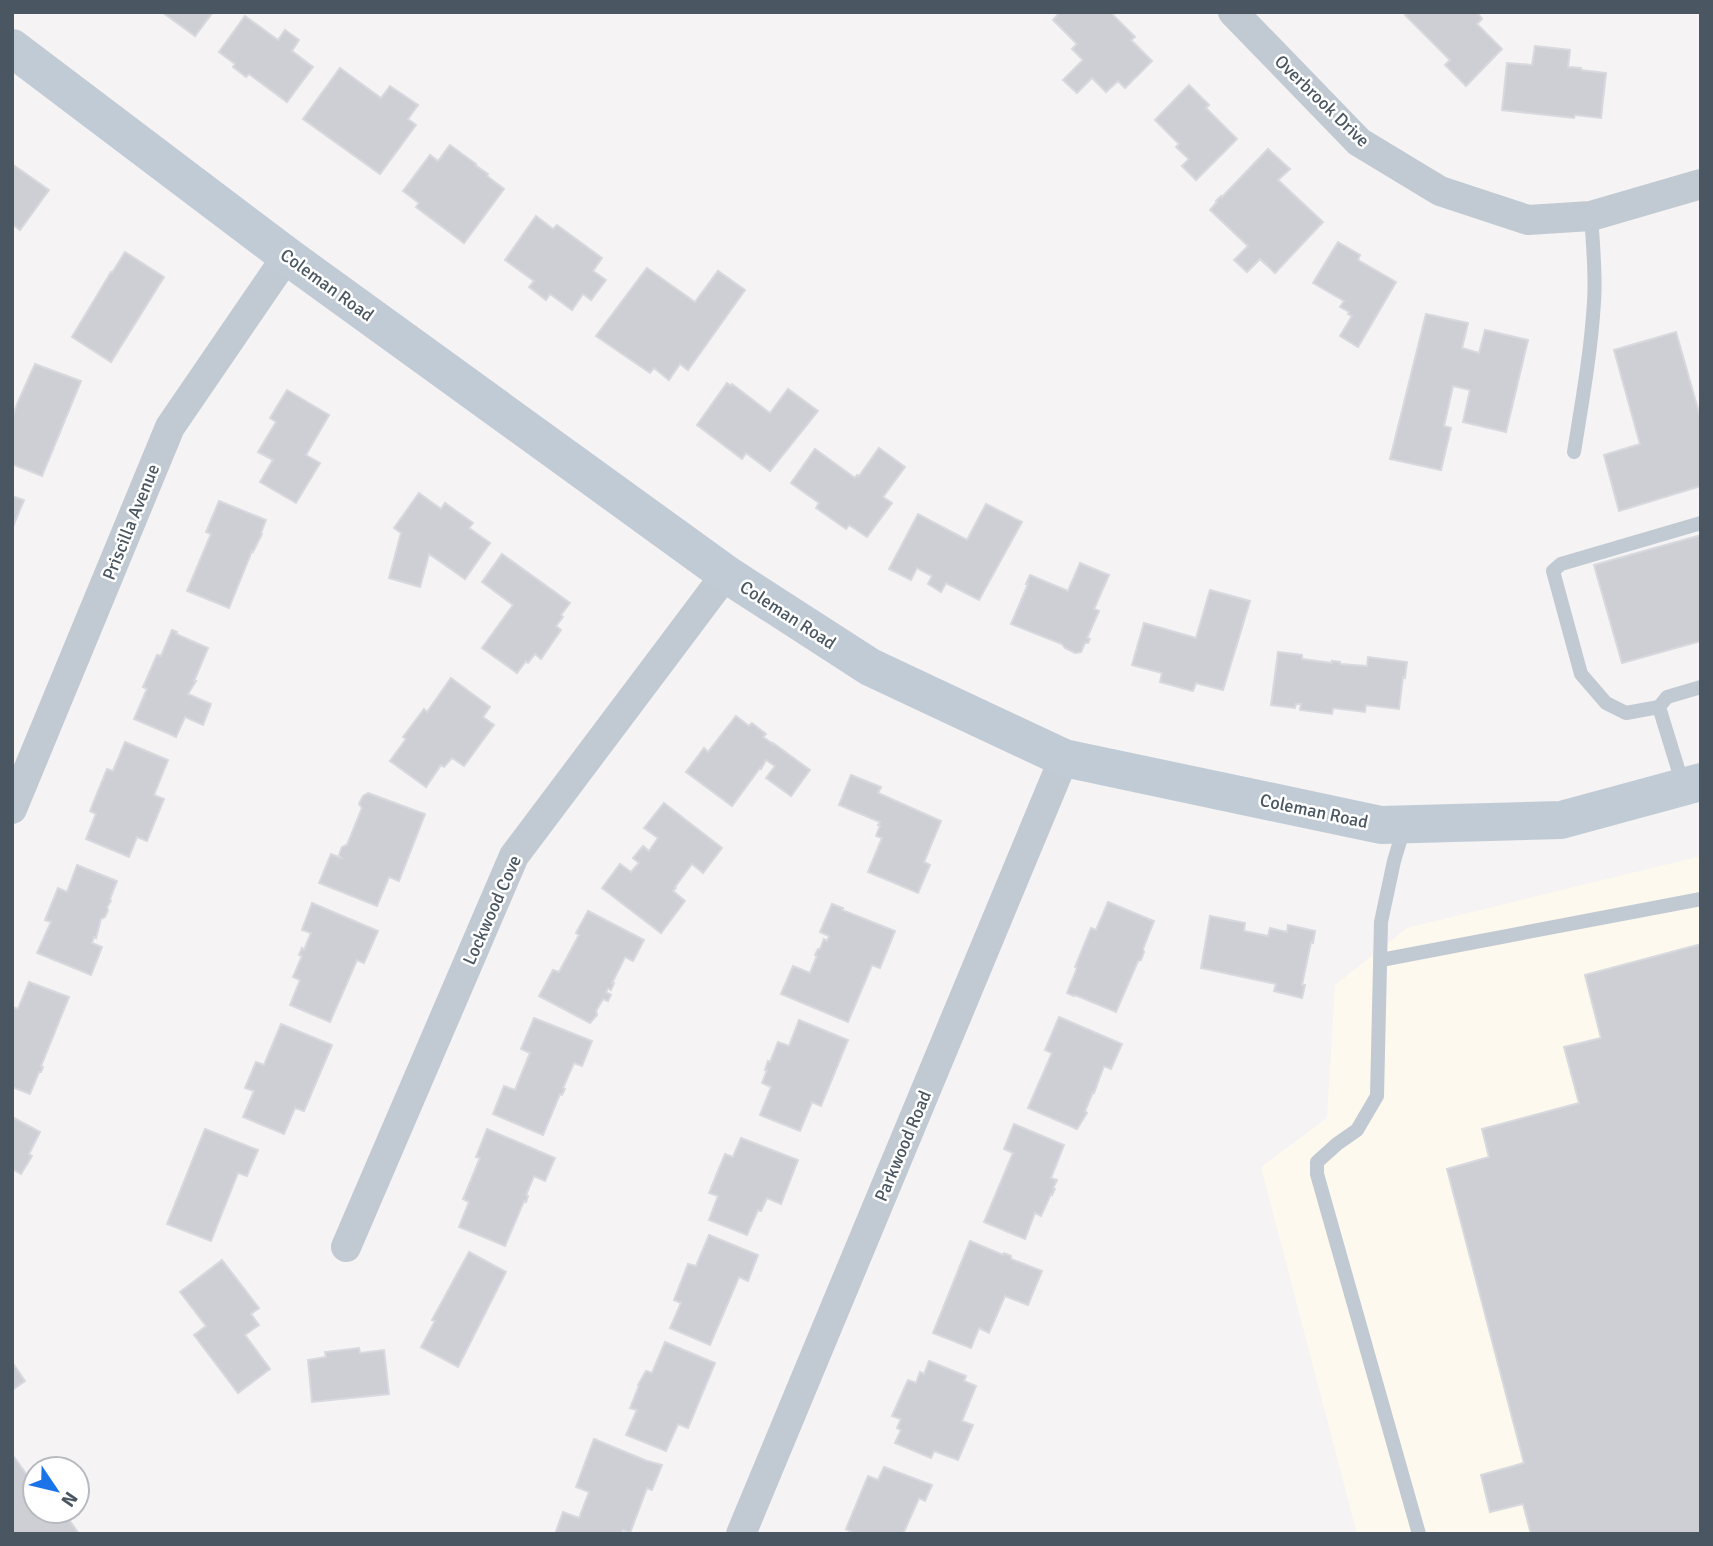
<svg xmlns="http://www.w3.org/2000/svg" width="1713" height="1546" viewBox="0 0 1713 1546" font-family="Signika,sans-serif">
<rect width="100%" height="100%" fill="#f5f3f3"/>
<!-- commercial -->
<polygon fill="#fdf9ef" points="1701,856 1701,1534 1357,1534 1261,1167 1327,1118 1335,985 1407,928"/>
<!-- building -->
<g fill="#cdcfd5" stroke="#d7d9de" stroke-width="2">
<polygon points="162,12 213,12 195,36"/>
<polygon points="1060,12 1110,12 1135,37 1131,40 1152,61 1125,88 1118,81 1106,92 1092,78 1077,93 1063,80 1083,60 1072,49 1077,44 1053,20"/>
<polygon points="1408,12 1477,12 1482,19 1477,24 1502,49 1466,86 1445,65 1450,60 1405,15"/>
<polygon points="245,16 278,40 285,30 299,40 292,51 313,67 287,102 249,74 246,77 233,67 235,64 219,52"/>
<polygon points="1535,46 1570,50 1568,67 1581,68 1581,70 1606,73 1601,118 1575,115 1574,118 1502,110 1507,63 1532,65"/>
<polygon points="340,68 381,98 390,86 418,105 408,119 416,125 380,174 303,119"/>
<polygon points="1189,85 1209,105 1206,108 1237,139 1196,180 1182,166 1189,159 1176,147 1179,144 1155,120"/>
<polygon points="450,145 476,164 475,165 488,174 487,176 504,189 464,243 416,207 419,203 403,191 430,155 438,161"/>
<polygon points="1268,149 1290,169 1278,180 1323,222 1275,273 1260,259 1247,272 1234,260 1248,246 1210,210 1217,202 1216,201 1221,196 1222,197"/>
<polygon points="12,164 49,190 20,230 12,224"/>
<polygon points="536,216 553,229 557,225 602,258 593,271 606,280 591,300 583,294 572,310 550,294 546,300 529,287 534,281 505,260"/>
<polygon points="1338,242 1360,255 1358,260 1396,282 1358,347 1340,336 1352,316 1348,314 1349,312 1340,307 1344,301 1313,283"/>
<polygon points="125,252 164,277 111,362 72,337 111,272 112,273"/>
<polygon points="647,268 695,302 718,271 745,290 688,370 680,364 669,380 654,368 650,373 596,336"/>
<polygon points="1426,314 1468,323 1462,348 1479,353 1485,330 1528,340 1506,432 1463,422 1470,390 1453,386 1444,426 1451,428 1441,470 1390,459"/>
<polygon points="1676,332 1701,420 1701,486 1619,511 1604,455 1640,444 1614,350"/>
<polygon points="35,364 81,381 42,476 12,464 12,420 17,404"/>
<polygon points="727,383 731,386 732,384 770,413 788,389 818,411 770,471 746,453 742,459 697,425"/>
<polygon points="287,390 329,415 306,455 320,463 296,503 260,482 273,460 258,452 276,422 270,418"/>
<polygon points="879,448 905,467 883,497 892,503 867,537 849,525 846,529 816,508 819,503 791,483 815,449 855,478 857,475 859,476"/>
<polygon points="419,493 441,509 445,503 473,523 469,528 490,543 465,579 429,554 420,587 389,578 401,533 394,528"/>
<polygon points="12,496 24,500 12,529"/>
<polygon points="219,501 266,520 261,533 262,534 253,552 252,551 229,608 187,591 211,534 206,532"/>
<polygon points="986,504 1022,522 979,600 946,583 941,592 928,584 932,576 917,568 911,580 889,569 918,514 967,540"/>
<polygon points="1701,535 1701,641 1622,663 1594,565"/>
<polygon points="502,554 570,603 561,615 563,617 556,626 561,630 541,659 535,654 528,663 526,661 517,673 482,648 513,605 482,582"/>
<polygon points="1080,563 1109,575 1094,609 1099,611 1087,638 1090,639 1088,643 1085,643 1081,652 1075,653 1065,648 1062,644 1011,624 1028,584 1026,584 1030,575 1068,591"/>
<polygon points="1210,590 1250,601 1223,690 1196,683 1193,691 1160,682 1162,673 1132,665 1144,623 1196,638"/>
<polygon points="172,630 177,632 176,634 208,648 194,681 196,681 188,694 211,704 203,725 185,717 176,737 134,719 147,689 143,687 157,655 161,656"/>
<polygon points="1278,652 1302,655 1302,659 1332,663 1332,661 1340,662 1340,664 1367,666 1368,657 1407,662 1405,678 1403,677 1399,709 1366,705 1365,712 1333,708 1332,714 1300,710 1301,704 1296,704 1295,708 1271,705"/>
<polygon points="451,678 490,707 483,717 494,725 464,766 452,758 444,767 441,765 426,787 390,761 406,739 403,737 424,709 427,712"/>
<polygon points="736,716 749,726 752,723 766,734 763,737 773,744 773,743 810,770 791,796 766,778 775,766 766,760 761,769 760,768 732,806 686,772 704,748 708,752"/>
<polygon points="125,742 168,760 154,795 164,799 147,841 137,837 129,857 86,839 96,814 90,811 107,769 113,771"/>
<polygon points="851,775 881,787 878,793 941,821 924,862 930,865 918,893 868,872 882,838 876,836 880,826 878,825 880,822 839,805"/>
<polygon points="368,793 425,814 399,881 389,877 377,906 319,883 331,854 341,858 339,855 342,847 347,845 362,808 359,804 363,796"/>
<polygon points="664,803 722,848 703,873 692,864 675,887 676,888 673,891 685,901 661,933 602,888 620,864 631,872 639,863 633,858 643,846 649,851 658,838 644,828"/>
<polygon points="77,865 117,881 110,899 111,901 107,907 108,910 105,917 101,919 96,938 94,937 92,943 102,947 91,975 37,953 51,922 45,920 58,888 67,892"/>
<polygon points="1108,902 1154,921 1143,949 1144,952 1141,960 1138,961 1116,1012 1075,995 1074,996 1067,993 1077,968 1075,967 1091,928 1096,930"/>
<polygon points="312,903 378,931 364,963 357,960 330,1022 290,1005 300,980 293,977 302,956 299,955 302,948 304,950 311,933 302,930"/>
<polygon points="832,904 843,908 842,910 895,931 880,968 872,965 848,1022 781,994 793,966 810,973 817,956 815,955 818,949 820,949 824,939 827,941 829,936 820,932"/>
<polygon points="588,911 644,940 633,961 625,957 612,983 614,983 611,990 608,988 606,992 611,995 608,1001 603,999 596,1011 597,1015 590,1023 539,996 553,970 559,972 579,935 576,933"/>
<polygon points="1210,916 1245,923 1244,931 1268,936 1270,928 1287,932 1288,925 1315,931 1313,943 1311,942 1302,985 1305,985 1302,998 1274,991 1276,984 1201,968"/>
<polygon points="1701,944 1701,1534 1531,1534 1523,1504 1490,1512 1481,1475 1524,1463 1447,1169 1489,1157 1482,1129 1579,1103 1564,1047 1601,1038 1585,975"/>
<polygon points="29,982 69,997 41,1066 43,1067 41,1072 39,1072 30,1094 12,1087 12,1007 18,1009"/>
<polygon points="1059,1017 1122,1044 1111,1069 1104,1066 1094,1093 1093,1092 1085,1111 1087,1113 1077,1129 1028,1108 1052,1053 1045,1050"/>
<polygon points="534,1018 592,1041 582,1066 574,1063 563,1088 565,1089 562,1095 560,1094 543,1135 493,1114 504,1086 515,1090 530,1053 521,1049"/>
<polygon points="799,1020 848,1040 821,1106 812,1102 800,1131 760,1115 771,1087 762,1083 767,1070 765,1070 768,1061 770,1062 778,1042 789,1046"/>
<polygon points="281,1024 332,1045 304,1111 295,1108 284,1134 243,1117 254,1091 245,1088 256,1062 264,1065"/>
<polygon points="12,1117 40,1132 29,1154 32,1156 21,1174 12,1169"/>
<polygon points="1014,1124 1064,1145 1051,1178 1057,1180 1053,1188 1055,1189 1052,1195 1051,1194 1041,1216 1035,1213 1025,1239 984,1222 1013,1153 1004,1149"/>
<polygon points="205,1129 258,1150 247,1176 238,1173 211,1241 167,1224"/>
<polygon points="487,1129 555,1158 545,1181 534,1176 526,1195 528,1196 526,1202 524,1201 505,1246 459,1227 469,1202 463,1199 480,1158 476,1157"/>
<polygon points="741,1138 798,1160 781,1204 767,1198 761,1211 758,1210 747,1235 709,1220 718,1196 709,1193 725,1154 733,1157"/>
<polygon points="709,1235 758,1255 748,1281 739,1277 710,1345 670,1328 681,1303 674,1300 688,1264 696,1266"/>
<polygon points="970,1241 1003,1255 1004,1253 1011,1256 1011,1259 1042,1271 1028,1305 1005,1296 989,1333 979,1328 971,1348 933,1333"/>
<polygon points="469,1252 506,1272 458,1367 421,1347 435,1321 432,1320"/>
<polygon points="222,1260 259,1308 251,1314 259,1325 245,1335 270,1369 238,1393 194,1335 206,1326 180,1292"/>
<polygon points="665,1342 715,1363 688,1428 678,1424 666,1451 626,1435 637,1410 630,1408 639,1386 638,1385 646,1371 652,1373"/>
<polygon points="359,1348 360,1353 384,1350 389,1394 312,1402 308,1360 326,1357 325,1352"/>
<polygon points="929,1361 966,1376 964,1381 976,1386 962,1421 973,1425 958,1460 934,1451 931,1458 895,1443 901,1430 897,1428 901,1419 892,1416 908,1380 916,1383 920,1372 924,1374"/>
<polygon points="12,1362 25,1381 12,1390"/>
<polygon points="594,1439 647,1461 662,1465 652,1490 647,1488 630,1533 623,1530 621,1534 555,1534 563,1512 579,1518 589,1492 576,1487"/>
<polygon points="14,1457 35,1486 35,1511 63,1511 79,1534 12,1534 12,1459"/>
<polygon points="884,1467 932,1485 925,1501 919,1498 903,1534 855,1534 846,1529 868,1476 878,1480"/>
</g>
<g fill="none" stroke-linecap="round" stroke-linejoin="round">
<!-- service -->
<g stroke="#c1cad2" stroke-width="14">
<path d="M1574 452C1582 402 1591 352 1594 302 1596 274 1593 245 1591 216"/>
<polyline points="1659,707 1626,713 1606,703 1581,674 1553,571 1561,564 1701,523"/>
<polyline points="1683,785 1659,707 1667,697 1701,687"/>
<polyline points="1404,828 1394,861 1381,922 1377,1096 1357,1130 1337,1144 1317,1162 1317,1174 1419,1534"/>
<polyline points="1381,960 1701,899"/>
</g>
<!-- minor -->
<g stroke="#c1cad2" stroke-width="30">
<polyline points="1233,12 1359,142 1440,191 1528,220 1591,216 1701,184"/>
<polyline points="12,809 170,427 287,256"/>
<polyline points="346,1247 514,856 726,574"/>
<polyline points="741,1534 1064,758"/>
</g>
<!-- secondary -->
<polyline stroke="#c1cbd6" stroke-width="38" points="12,48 287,256 726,574 870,667 1064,758 1381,825 1561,820 1701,782"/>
</g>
<g text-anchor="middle" stroke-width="5" stroke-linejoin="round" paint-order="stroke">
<!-- street labels -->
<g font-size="18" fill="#4a5661" stroke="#fff">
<text transform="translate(1322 101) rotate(44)" y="6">Overbrook Drive</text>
<text transform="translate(327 285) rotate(36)" y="6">Coleman Road</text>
<text transform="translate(131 522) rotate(-68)" y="6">Priscilla Avenue</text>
<text transform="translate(788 615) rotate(33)" y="6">Coleman Road</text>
<text transform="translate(1314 811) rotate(12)" y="6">Coleman Road</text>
<text transform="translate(492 910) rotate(-66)" y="6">Lockwood Cove</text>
<text transform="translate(903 1146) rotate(-67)" y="6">Parkwood Road</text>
</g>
</g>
<!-- border -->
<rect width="1713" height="1546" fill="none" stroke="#4a5661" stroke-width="28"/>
<!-- north arrow -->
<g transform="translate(56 1490) rotate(125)"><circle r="33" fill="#ffffff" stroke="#b7bbc0" stroke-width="2"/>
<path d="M0-5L12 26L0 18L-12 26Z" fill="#1a73e8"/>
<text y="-10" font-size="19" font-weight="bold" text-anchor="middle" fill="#4a5661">N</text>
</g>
</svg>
